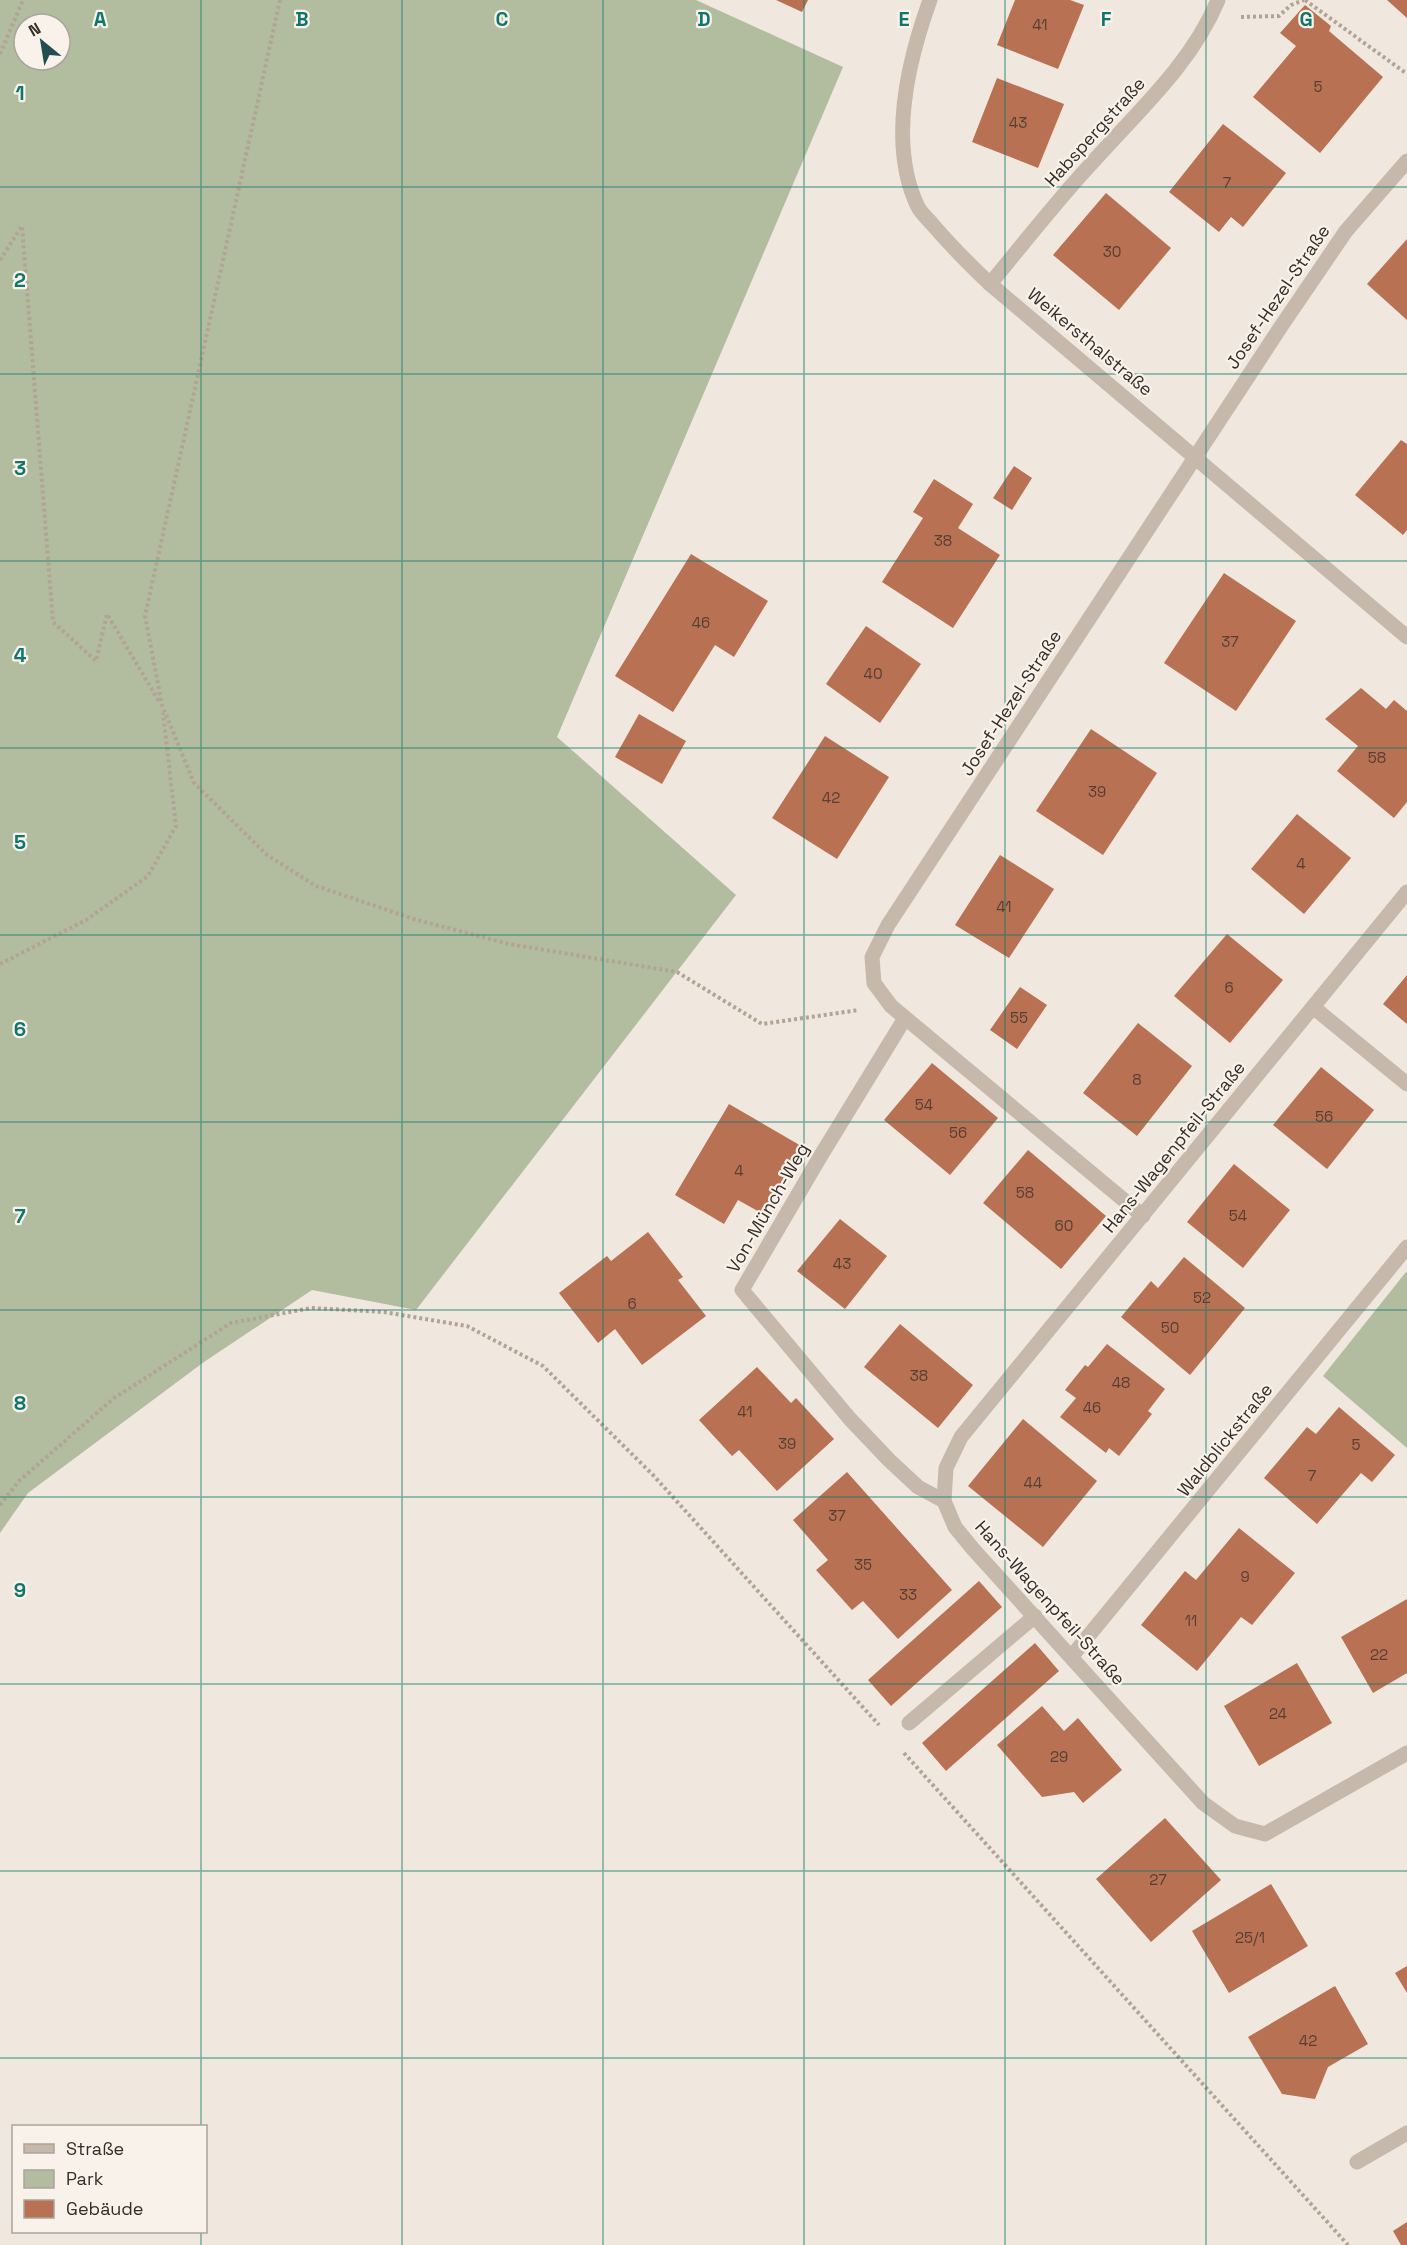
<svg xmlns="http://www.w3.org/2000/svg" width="1407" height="2245" viewBox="0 0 1407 2245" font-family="'Space Grotesk',sans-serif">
<rect width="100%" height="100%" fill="#f0e8de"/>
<!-- green -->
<g fill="#b2bd9f" fill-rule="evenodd">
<path d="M0 0H696L843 67 557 737 736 895 416 1310 312 1290 204 1362 28 1493 0 1533ZM24 24H60V60H24Z"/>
<polygon points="1406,1272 1407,1273 1407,1448 1323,1376"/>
</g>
<!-- building -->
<g fill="#b87153">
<polygon points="776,0 808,0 802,12"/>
<polygon points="1015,0 1070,0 1084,5 1058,69 997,45"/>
<polygon points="1387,0 1407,0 1407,18"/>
<polygon points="1305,5 1331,26 1329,31 1383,77 1320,153 1253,97 1296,46 1280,33"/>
<polygon points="997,78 1064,104 1038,168 972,142"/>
<polygon points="1223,124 1286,173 1243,227 1231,217 1219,232 1169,192"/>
<polygon points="1106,193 1171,248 1119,310 1053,255"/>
<polygon points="1407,239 1407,320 1367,284"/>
<polygon points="1401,440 1407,444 1407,530 1403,535 1355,495"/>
<polygon points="1014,466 1032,478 1012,510 993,498"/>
<polygon points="934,479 973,504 958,528 1000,555 953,628 882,582 923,518 913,512"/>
<polygon points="691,554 768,601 734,657 715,645 673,712 615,676"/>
<polygon points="1224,573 1296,621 1236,711 1164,663"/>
<polygon points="866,626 921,664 880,723 826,684"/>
<polygon points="1361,688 1386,709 1394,700 1407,711 1407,802 1394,818 1337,771 1358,746 1325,719"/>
<polygon points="639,714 686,741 662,784 615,757"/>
<polygon points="1091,729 1157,773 1103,855 1036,811"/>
<polygon points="825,736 889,777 837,859 772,818"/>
<polygon points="1297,814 1351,858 1304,914 1251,869"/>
<polygon points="1000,855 1054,889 1009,958 955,925"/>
<polygon points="1227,934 1283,980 1230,1043 1174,996"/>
<polygon points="1407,975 1407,1024 1383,1004"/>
<polygon points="1020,987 1047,1005 1017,1049 990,1030"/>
<polygon points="1138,1023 1192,1066 1137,1136 1083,1093"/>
<polygon points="932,1063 998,1118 950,1175 884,1120"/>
<polygon points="1321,1067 1374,1110 1327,1169 1273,1125"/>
<polygon points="729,1104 803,1147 763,1214 738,1200 724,1224 675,1195"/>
<polygon points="1028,1150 1106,1216 1061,1269 983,1203"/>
<polygon points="1234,1164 1290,1210 1243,1268 1187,1222"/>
<polygon points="840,1219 887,1256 845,1309 797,1271"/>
<polygon points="648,1232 683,1277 678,1280 706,1316 642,1365 615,1329 598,1343 559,1293 607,1256 611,1261"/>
<polygon points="1184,1257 1245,1308 1190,1375 1121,1317 1151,1281 1158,1288"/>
<polygon points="900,1324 973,1385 938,1428 864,1367"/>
<polygon points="1107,1344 1165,1389 1148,1411 1152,1414 1119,1456 1109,1448 1106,1453 1060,1417 1076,1398 1065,1390 1085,1365 1088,1367"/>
<polygon points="757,1367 791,1403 796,1398 834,1439 777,1491 739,1450 732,1456 699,1420"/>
<polygon points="1339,1407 1395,1455 1372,1482 1361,1473 1317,1524 1264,1478 1307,1427 1316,1434"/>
<polygon points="1023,1419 1097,1481 1043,1547 968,1486"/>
<polygon points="847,1472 952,1590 898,1639 863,1601 852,1610 816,1570 828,1560 793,1520"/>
<polygon points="1239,1528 1295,1573 1252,1625 1241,1617 1197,1671 1141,1625 1185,1571 1196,1580"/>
<polygon points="979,1581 1002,1607 891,1706 868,1680"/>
<polygon points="1407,1599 1407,1673 1373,1693 1341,1637"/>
<polygon points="1035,1643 1059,1671 946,1771 922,1743"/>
<polygon points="1297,1663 1332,1723 1259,1766 1224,1706"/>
<polygon points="1042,1706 1064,1731 1078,1718 1122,1770 1083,1803 1074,1792 1042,1797 997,1745"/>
<polygon points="1165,1818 1221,1880 1151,1942 1096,1879"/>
<polygon points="1271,1884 1308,1946 1229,1993 1192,1931"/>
<polygon points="1407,1966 1407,1993 1395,1973"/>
<polygon points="1335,1986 1368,2044 1328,2067 1315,2099 1282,2094 1248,2037"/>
<polygon points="1407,2222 1407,2245 1401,2245 1393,2231"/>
</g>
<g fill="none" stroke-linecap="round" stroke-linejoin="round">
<!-- path -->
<g stroke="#b2a395" stroke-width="4" stroke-dasharray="3 3" stroke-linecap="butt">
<polyline points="280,0 145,616 162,705 194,783 267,855 316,886 417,920 509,944 677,972 762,1024 859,1010"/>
<polyline points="1305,0 1407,74"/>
<polyline points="1241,17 1279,16 1291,5 1304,0"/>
<polyline points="0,54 23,0"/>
<polyline points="0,260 22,226 53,622 96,661 107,614 160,703"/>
<polyline points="0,964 86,920 148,876 176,826 163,713"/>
<polyline points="0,1505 19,1481 114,1398 231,1323 311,1308 384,1312 467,1326 543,1366 653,1475 879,1725"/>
<polyline points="904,1753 1348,2245"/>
</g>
<!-- lane -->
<g stroke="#c6b9ab" stroke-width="15">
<path d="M990 284C1023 244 1055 203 1090 165 1136 113 1191 65 1218 0"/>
<polyline points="909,1723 1035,1616"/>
</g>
<!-- street -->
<g stroke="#c6b9ab" stroke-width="15">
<path d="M930 0C908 61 888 145 918 207 921 213 928 219 933 225 951 246 970 265 990 284L1407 637"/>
<polyline points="1407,892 961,1437 946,1468 944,1501 955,1527 973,1549 1203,1803 1235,1826 1265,1834 1407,1753"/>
<polyline points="1313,1007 1407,1084"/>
<polyline points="905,1018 820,1157 742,1290 850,1419 889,1460 918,1487 944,1501"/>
<polyline points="1143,1216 891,1006 874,983 872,957 888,925 1282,325 1346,231 1407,161"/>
<polyline points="1072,1656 1407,1247"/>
<polyline points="1357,2162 1407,2133"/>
</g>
</g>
<!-- grid -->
<path fill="none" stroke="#0f766e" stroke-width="1.5" stroke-opacity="0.55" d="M201 0V2126M402 0V2245M603 0V2245M804 0V2245M1005 0V2245M1206 0V2245M0 187H1407M0 374H1407M0 561H1407M0 748H1407M0 935H1407M0 1122H1407M0 1310H1407M0 1497H1407M0 1684H1407M0 1871H1407M0 2058H1407M201 2232V2245"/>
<g text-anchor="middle" stroke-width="4.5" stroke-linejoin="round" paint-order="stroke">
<!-- number labels -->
<g font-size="15" fill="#563f34">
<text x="1040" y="30">41</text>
<text x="1318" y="92">5</text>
<text x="1018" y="128">43</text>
<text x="1227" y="188">7</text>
<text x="1112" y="257">30</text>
<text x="943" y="546">38</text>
<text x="701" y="628">46</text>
<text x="1230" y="647">37</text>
<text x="873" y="679">40</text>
<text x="1377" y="763">58</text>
<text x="1097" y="797">39</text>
<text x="831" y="803">42</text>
<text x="1301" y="869">4</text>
<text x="1004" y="912">41</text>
<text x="1229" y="993">6</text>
<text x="1019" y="1023">55</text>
<text x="1137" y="1085">8</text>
<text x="924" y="1110">54</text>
<text x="1324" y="1122">56</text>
<text x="958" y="1138">56</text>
<text x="739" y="1176">4</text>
<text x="1025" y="1198">58</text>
<text x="1238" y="1221">54</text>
<text x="1064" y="1231">60</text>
<text x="842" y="1269">43</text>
<text x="1202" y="1303">52</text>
<text x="632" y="1309">6</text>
<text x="1170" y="1333">50</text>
<text x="919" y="1381">38</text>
<text x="1121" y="1388">48</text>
<text x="1092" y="1413">46</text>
<text x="745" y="1417">41</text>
<text x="787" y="1449">39</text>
<text x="1356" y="1450">5</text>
<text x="1312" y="1481">7</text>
<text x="1033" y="1488">44</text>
<text x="837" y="1521">37</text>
<text x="863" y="1570">35</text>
<text x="1245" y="1582">9</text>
<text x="908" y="1600">33</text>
<text x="1191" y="1626">11</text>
<text x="1379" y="1660">22</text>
<text x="1278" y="1719">24</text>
<text x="1059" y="1762">29</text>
<text x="1158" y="1885">27</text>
<text x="1250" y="1943">25/1</text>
<text x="1308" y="2046">42</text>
</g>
<!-- street labels -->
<g font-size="18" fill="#352e29" stroke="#f8f2ea">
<text transform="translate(1095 132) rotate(-48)" y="6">Habspergstraße</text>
<text transform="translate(1278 297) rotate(-56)" y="6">Josef-Hezel-Straße</text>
<text transform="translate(1090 342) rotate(40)" y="6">Weikersthalstraße</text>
<text transform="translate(1011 703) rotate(-57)" y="6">Josef-Hezel-Straße</text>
<text transform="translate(1174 1147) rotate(-51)" y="6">Hans-Wagenpfeil-Straße</text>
<text transform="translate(768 1208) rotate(-60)" y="6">Von-Münch-Weg</text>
<text transform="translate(1225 1440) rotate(-51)" y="6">Waldblickstraße</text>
<text transform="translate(1050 1603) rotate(48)" y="6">Hans-Wagenpfeil-Straße</text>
</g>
</g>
<g font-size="20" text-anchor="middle" font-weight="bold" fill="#0f766e" stroke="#f8f2ea" stroke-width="4.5" stroke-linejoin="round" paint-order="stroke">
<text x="100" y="26">A</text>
<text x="302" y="26">B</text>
<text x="502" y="26">C</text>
<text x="704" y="26">D</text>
<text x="904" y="26">E</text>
<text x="1106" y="26">F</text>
<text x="1306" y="26">G</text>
<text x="20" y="100">1</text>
<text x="20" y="287">2</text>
<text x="20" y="475">3</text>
<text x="20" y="662">4</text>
<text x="20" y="849">5</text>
<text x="20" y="1036">6</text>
<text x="20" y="1223">7</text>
<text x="20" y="1410">8</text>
<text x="20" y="1597">9</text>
</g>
<!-- legend -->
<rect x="12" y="2125" width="195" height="108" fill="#f8f2ea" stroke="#aaa49d" stroke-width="1.5"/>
<rect x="24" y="2144" width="30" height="9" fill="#c6b9ab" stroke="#aaa49d" stroke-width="1.5"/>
<text x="66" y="2155" font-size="18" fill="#352e29">Straße</text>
<rect x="24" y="2170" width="30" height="18" fill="#b2bd9f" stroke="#aaa49d" stroke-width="1.5"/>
<text x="66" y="2185" font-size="18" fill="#352e29">Park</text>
<rect x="24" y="2200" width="30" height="18" fill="#b87153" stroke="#aaa49d" stroke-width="1.5"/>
<text x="66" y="2215" font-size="18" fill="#352e29">Gebäude</text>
<!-- north arrow -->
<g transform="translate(42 42) rotate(330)"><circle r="28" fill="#f8f2ea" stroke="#aaa49d" stroke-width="1.5"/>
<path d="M0-4.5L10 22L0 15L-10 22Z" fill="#234d52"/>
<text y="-9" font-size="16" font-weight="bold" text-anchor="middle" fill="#352e29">N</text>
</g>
</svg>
